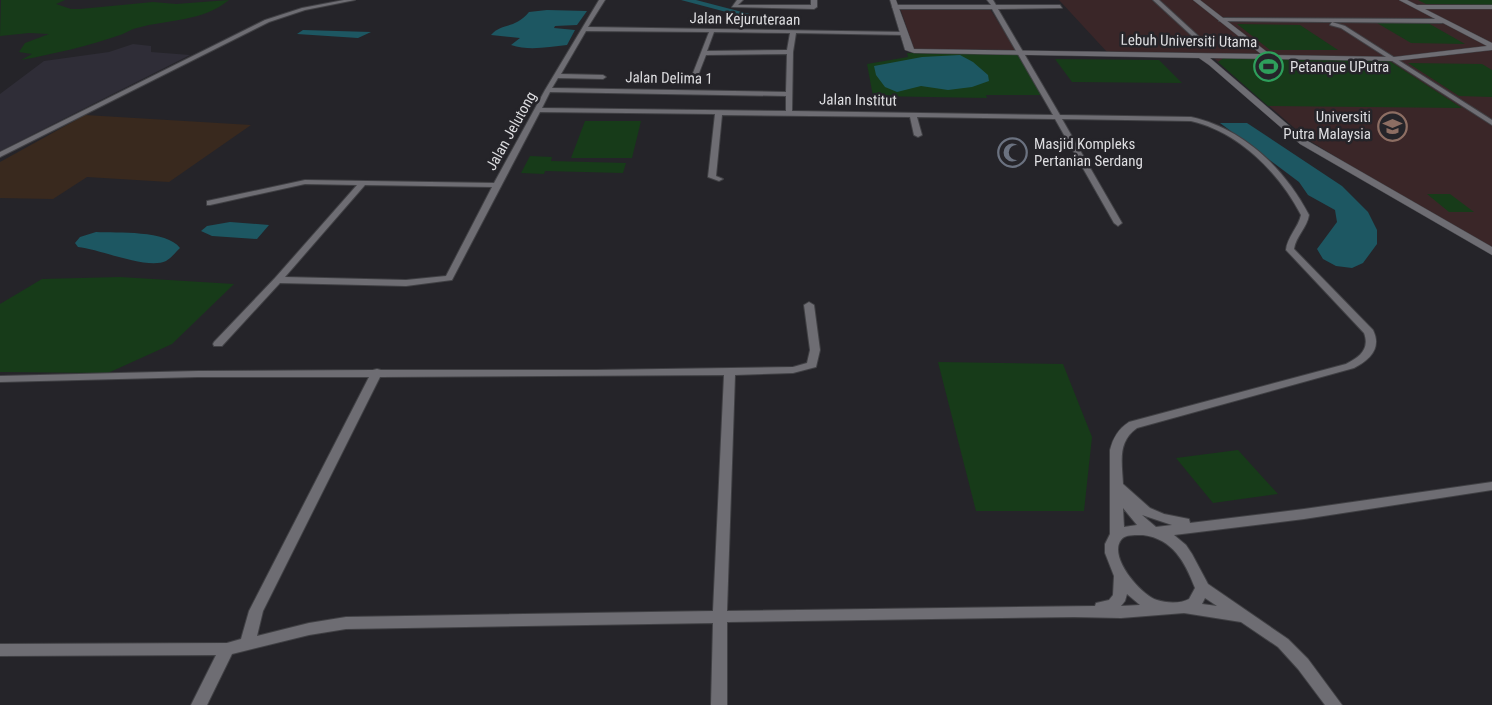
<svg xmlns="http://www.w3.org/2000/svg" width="1492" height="705" viewBox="0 0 1492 705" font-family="'Roboto Condensed',sans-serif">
<rect width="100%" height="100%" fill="#252429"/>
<!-- built -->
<polygon fill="#2f2d37" points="133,44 151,46 151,52 190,55 0,151 0,94 44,61 109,52"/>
<!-- industrial -->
<polygon fill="#39291e" points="85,115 251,125 169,182 87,177 53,199 0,198 0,162"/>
<!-- education -->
<g fill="#3a2628">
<polygon points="1059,0 1492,0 1492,249 1388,189 1307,139 1208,53 1107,52"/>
<polygon points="900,8 990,9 1016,50 914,49"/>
</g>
<!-- green -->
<g fill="#173b19">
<path d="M1 0H65L56 4 71 9H80L153 2 176 4 229 0C202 22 169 19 137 28 131 29 126 33 120 35 88 46 54 54 21 60L32 54 19 52 25 43 49 34 29 33 0 36Z"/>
<polygon points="1418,0 1492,0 1492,5 1426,4"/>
<polygon points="1377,23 1428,23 1465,44 1411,43"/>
<polygon points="1237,24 1300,25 1338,50 1270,50"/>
<polygon points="907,53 1019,54 1044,95 986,95 987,98 873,96 867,64 908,57"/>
<polygon points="1225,57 1388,60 1462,108 1268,106 1218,62"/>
<polygon points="1055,59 1159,60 1182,83 1072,82"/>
<polygon points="1408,63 1482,64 1492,70 1492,97 1459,96"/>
<polygon points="585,121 641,121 632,158 571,158"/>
<polygon points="530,156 552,157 551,161 626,163 623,173 545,171 544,174 521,173"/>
<polygon points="1427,194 1450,194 1474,212 1449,212"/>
<polygon points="120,277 234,284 172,344 108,373 0,372 0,304 42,279"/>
<polygon points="938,362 1063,364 1092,437 1084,511 976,511"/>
<polygon points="1238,450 1278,494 1213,503 1176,458"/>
</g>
<!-- water -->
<g fill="#1d5762">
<path d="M547 10 587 11 577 25 555 26 554 28 575 30 567 45C548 47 529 51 511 45L520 38 491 35C502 22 514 30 529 12Z"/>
<polygon points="303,30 371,32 358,38 297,34"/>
<polygon points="960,55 973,62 988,75 989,81 972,87 948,90 921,86 897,92 885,87 876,75 874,66 922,57"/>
<polygon points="1220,123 1247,123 1342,186 1368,212 1377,230 1377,244 1363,263 1352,268 1336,266 1323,259 1317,249 1337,222 1335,210 1308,195 1299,182"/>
<polygon points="230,222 269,225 257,239 212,236 201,231 207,226"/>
<path d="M96 232C117 233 167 230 180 248 176 252 171 258 166 261 147 270 100 249 78 247L75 243 80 237Z"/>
</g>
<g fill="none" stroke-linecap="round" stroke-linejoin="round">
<!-- river -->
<polygon fill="#1d5762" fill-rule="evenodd" points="681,0 696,0 788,24 783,27"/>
<defs>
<g id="minor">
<polygon points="344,0 355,0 305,10 269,22 0,157 0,152 265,20 302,8"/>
<path d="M599 0H605L588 27 906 32 907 33 904 35 796 33 793 52 792 111 1053 115 992 9H895L892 7 895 5H991L987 0H993L996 5H1060L1062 8 998 9 1060 115 1191 117C1243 128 1285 169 1309 215 1307 228 1296 236 1294 249L1373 330C1382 348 1370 360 1354 368L1137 428C1117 442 1122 462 1123 484L1150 508 1164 514 1189 519 1190 523 1304 509 1492 482V490L1304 519 1174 535 1186 545 1192 554 1208 584 1288 639 1308 659 1342 705H1325L1298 669 1278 647 1241 622 1184 613 1121 618 1074 617 727 622V705H711L713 623 346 629 309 635 232 654 207 705H191L216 655 0 656V644L227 643 241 639 249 611 369 377H198L0 382V376L198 371 373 370 377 369 381 370H595L793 367 807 363 810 350 804 305 809 302 814 305 820 350 816 367 793 373 735 375 727 611 1095 606 1096 603 1109 600 1113 595 1114 576 1105 553V544L1110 534V450C1113 438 1118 429 1129 422L1346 364C1360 357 1370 349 1364 333L1286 250C1287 237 1298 228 1301 215 1279 173 1239 132 1191 121L1062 119 1122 223 1118 226 1114 223 1055 119 917 117 922 135 918 137 914 135 910 117 722 115 716 176 723 179 719 181 708 177 715 114 540 112 452 280 406 286 280 283 222 346H214L213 344 214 342 275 278 357 185 305 184 210 205H207V201L305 180 494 183 545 90ZM586 31 709 32 693 73 696 75 699 73 706 55 787 54 786 92 552 88 558 78 603 79 606 77 603 75 561 74ZM714 32 790 33 787 50 707 51ZM550 92 786 96V111L542 108ZM365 185 492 187 446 276 406 280 285 277ZM724 375 713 611 346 617 309 623 257 636 263 611 380 377ZM1123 508 1137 525 1124 527ZM1142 515 1172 525 1156 527ZM1143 535C1173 539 1185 562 1195 588L1189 599C1180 604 1166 603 1157 600 1141 595 1108 557 1121 540 1125 534 1136 535 1143 535ZM1127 594 1140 605 1121 606 1125 601ZM1205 598 1217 606 1202 604Z"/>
<polygon points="737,0 743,0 738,5 811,5 811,0 817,0 817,7 814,9 732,7"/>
<polygon points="1153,0 1159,0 1207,44 1207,46 1203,46"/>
<polygon points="1221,18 1442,19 1445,21 1442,23 1219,21"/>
<polygon points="1332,22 1345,26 1492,120 1492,125 1341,28 1330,25"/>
</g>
<polygon id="tertiary" points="890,0 896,0 914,49 1261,54 1193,0 1200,0 1271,55 1394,57 1487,46 1399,0 1407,0 1417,5 1492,5 1492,9 1425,9 1492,43 1492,50 1394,61 1210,58 1306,140 1492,247 1492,255 1300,144 1209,65 1199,58 914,53 905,50"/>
</defs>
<!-- minor casing -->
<use href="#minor" stroke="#404044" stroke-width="2"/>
<!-- tertiary casing -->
<use href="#tertiary" stroke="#404044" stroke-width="1"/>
<!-- minor -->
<use href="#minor" fill="#6e6d73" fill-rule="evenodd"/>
<!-- tertiary -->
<use href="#tertiary" fill="#6e6d73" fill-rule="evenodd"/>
</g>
<!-- icons -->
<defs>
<symbol id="stadium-ring" viewBox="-11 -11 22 22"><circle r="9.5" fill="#252429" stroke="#2e9e5b" stroke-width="1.5"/><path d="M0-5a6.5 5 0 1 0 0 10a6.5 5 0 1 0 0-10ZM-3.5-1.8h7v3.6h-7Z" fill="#2e9e5b"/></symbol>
<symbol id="university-ring" viewBox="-11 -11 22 22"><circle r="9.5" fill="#252429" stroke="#8d6e63" stroke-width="1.5"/><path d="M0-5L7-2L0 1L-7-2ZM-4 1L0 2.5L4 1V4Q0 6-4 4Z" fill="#8d6e63"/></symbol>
<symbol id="mosque-ring" viewBox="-11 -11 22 22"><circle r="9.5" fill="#252429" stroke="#6b7280" stroke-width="1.5"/><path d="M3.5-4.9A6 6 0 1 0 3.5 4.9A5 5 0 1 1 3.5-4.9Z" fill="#6b7280"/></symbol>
</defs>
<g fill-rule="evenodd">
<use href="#stadium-ring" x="1252" y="50" width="33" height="33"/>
<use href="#university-ring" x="1376" y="110" width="33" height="33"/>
<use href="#mosque-ring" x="996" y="136" width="33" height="33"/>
</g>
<g text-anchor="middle" stroke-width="5" stroke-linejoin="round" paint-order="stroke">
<!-- far-street labels -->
<g font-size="15" fill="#dedee1" stroke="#252429">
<text transform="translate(745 19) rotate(1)" y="5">Jalan Kejuruteraan</text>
<text transform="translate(1189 41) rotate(1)" y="5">Lebuh Universiti Utama</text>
<text transform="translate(669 78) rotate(1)" y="5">Jalan Delima 1</text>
<text transform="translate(858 100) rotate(1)" y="5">Jalan Institut</text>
<text transform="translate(511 131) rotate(-61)" y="5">Jalan Jelutong</text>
</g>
<!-- far-poi labels -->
<g font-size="15" fill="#dedee1" stroke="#252429" text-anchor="start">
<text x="1290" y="72">Petanque UPutra</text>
<text x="1371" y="122" text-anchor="end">Universiti<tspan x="1371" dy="17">Putra Malaysia</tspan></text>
<text x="1034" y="149">Masjid Kompleks<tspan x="1034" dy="17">Pertanian Serdang</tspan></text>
</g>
</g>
</svg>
